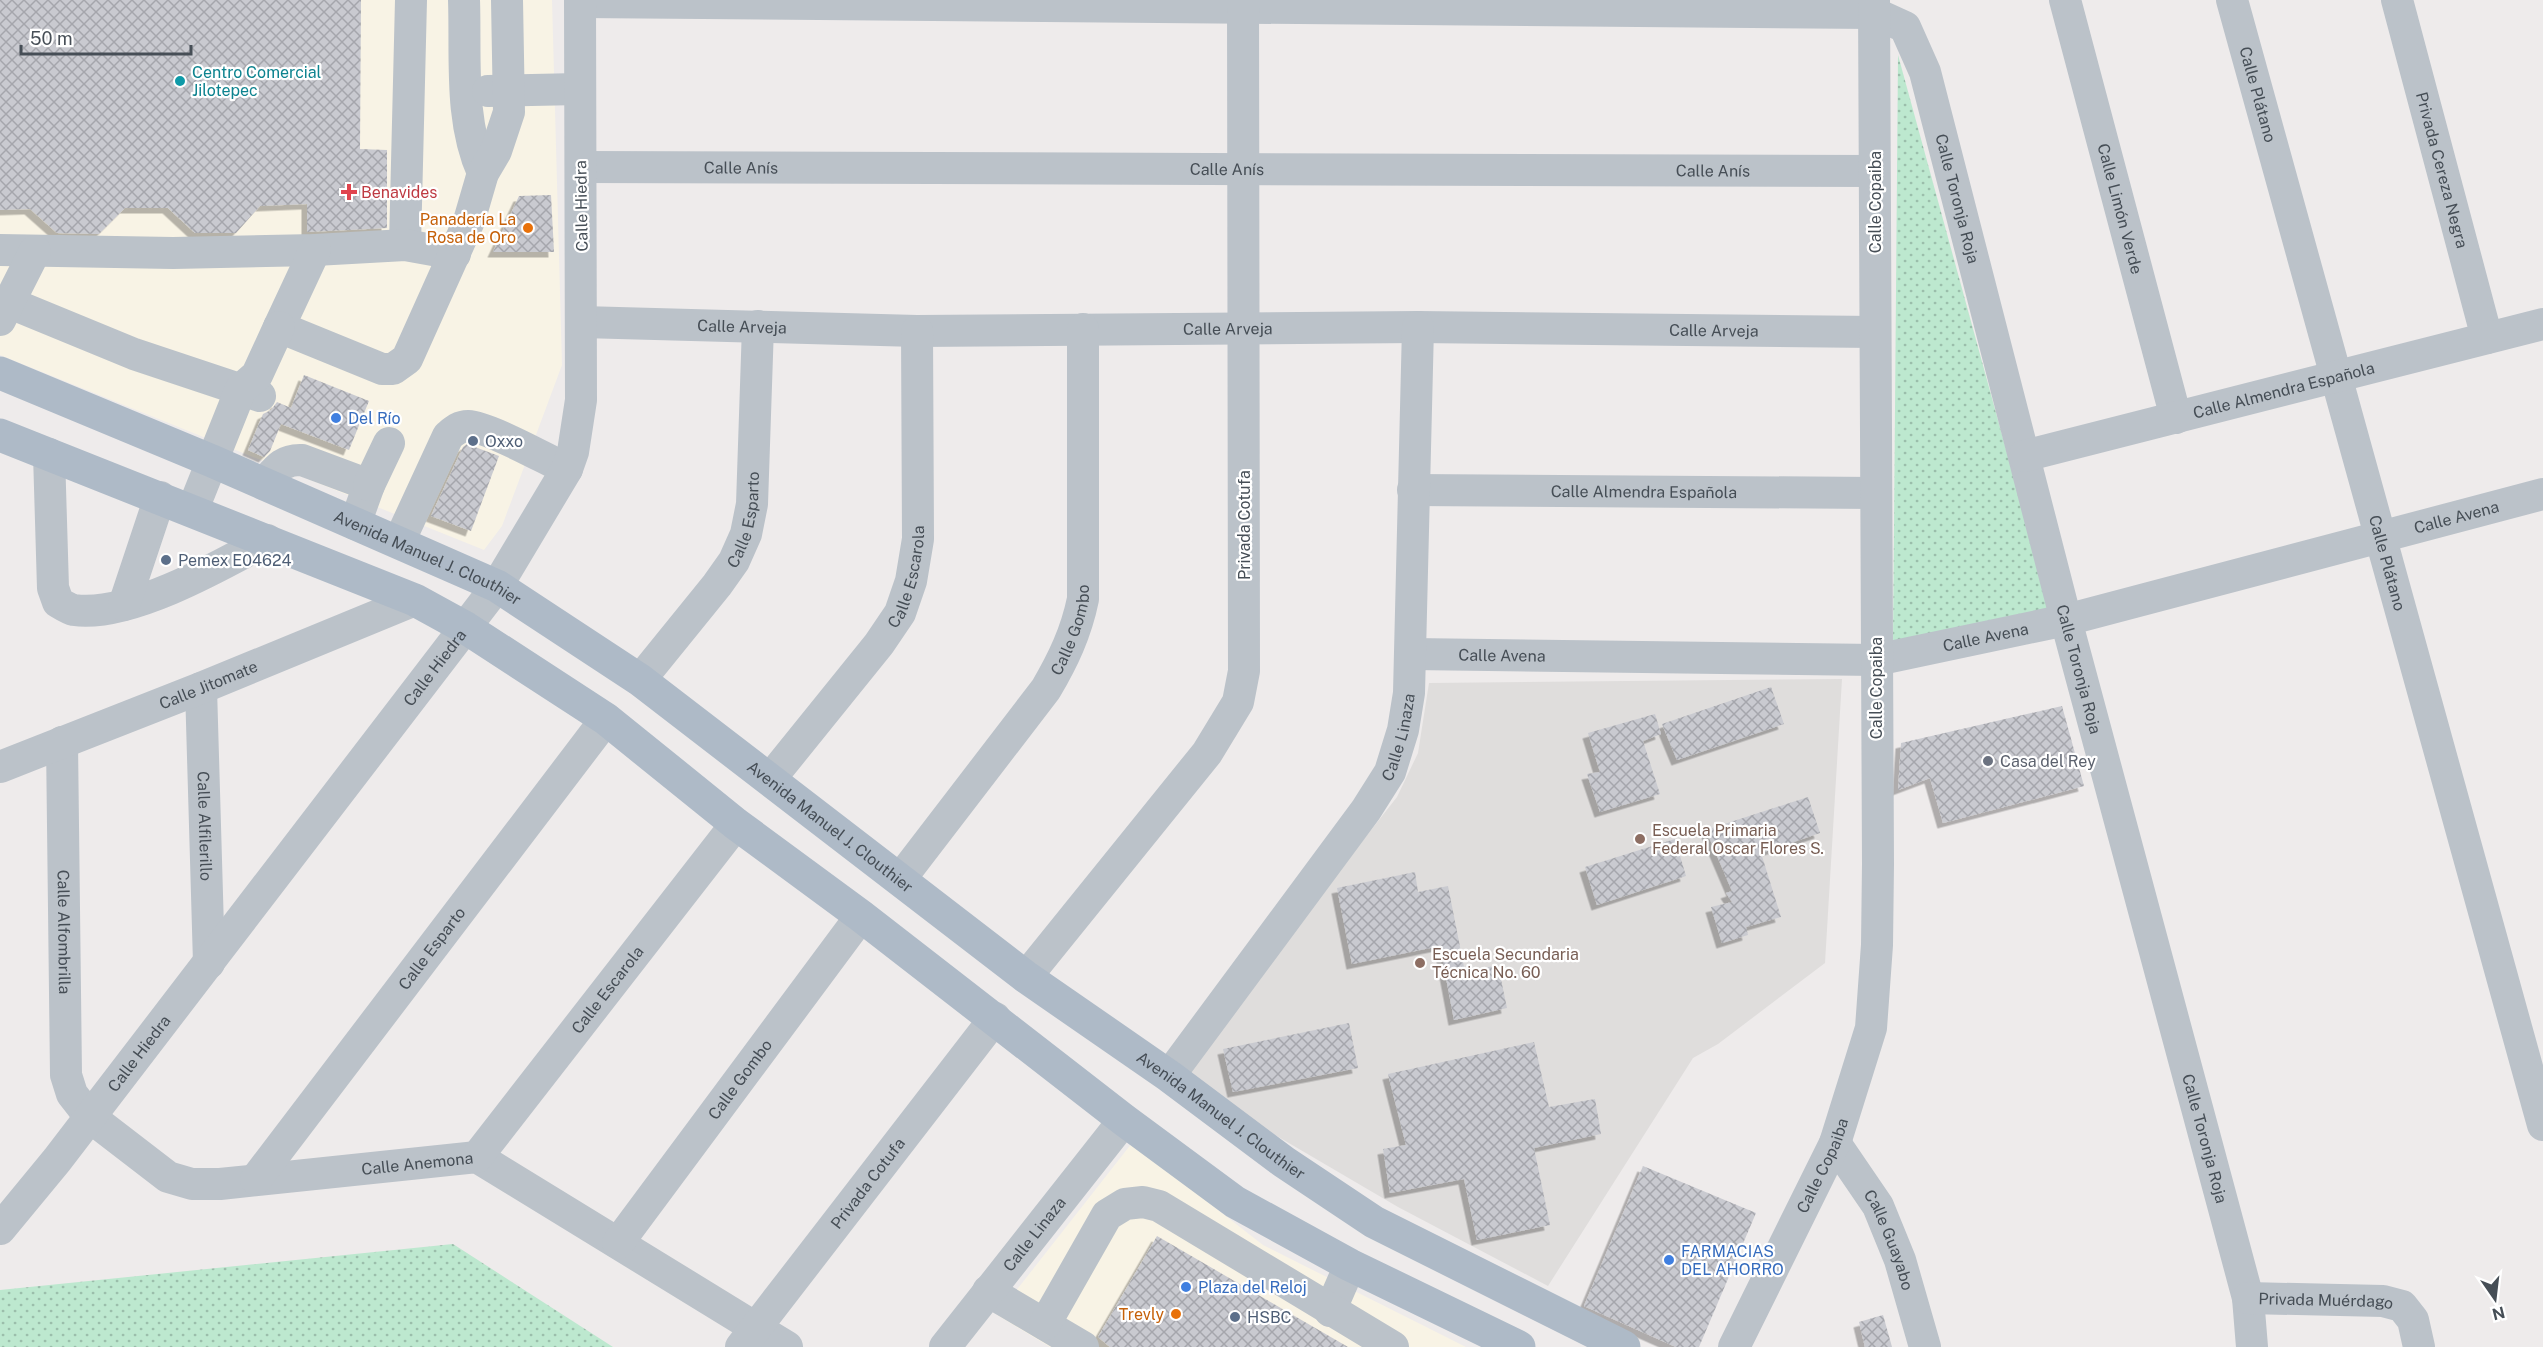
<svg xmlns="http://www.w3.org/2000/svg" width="2543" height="1347" viewBox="0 0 2543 1347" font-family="'Public Sans',sans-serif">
<defs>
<pattern id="park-dots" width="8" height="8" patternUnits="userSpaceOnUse" patternTransform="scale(1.5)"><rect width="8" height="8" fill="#bde8cf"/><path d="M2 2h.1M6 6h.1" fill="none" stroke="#9bbeab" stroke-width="1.8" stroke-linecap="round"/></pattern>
<pattern id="building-cross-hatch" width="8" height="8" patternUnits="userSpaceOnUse" patternTransform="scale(1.5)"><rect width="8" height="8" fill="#c9cad0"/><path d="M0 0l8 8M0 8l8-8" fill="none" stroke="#a5a6ac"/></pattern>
<filter id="shadow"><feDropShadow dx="-5.5" dy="5.5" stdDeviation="0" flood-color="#0004"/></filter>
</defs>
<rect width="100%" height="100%" fill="#eeebeb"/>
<!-- commercial -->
<g fill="#f8f3e5">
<polygon points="0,0 552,0 562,365 502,526 484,550 0,355"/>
<polygon points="1132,1143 1263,1245 1466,1347 1050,1347 997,1315"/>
</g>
<!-- education -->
<polygon fill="#dfdddc" points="1842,679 1825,963 1718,1044 1693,1058 1548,1286 1398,1207 1258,1125 1182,1071 1397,797 1418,753 1429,683"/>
<!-- park -->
<g fill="url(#park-dots)">
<polygon points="1898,55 2050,610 1893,645"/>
<polygon points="453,1244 613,1347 0,1347 0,1290"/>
</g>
<!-- building -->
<g fill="url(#building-cross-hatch)" filter="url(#shadow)">
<polygon points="0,0 361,0 360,149 387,150 387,228 307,232 307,204 260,206 236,233 195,233 168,208 125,208 99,234 57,233 30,209 0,210"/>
<polygon points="551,195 554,252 493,252 519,196"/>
<polygon points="304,375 369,401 349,450 281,424 270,451 264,457 248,450 263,414 271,410 277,402 291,408"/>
<polygon points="467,444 499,456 471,531 431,516 463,447"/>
<polygon points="1771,687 1784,724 1677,760 1662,724"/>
<polygon points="2062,706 2084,786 1943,823 1930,778 1898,790 1901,743"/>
<polygon points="1655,714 1661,734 1643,741 1660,794 1600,812 1587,774 1600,772 1588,733"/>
<polygon points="1808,797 1820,833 1761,853 1781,917 1746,927 1748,935 1722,943 1711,907 1732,902 1726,893 1732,891 1706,830"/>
<polygon points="1675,839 1686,876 1597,905 1585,867"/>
<polygon points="1415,872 1418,892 1448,886 1465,972 1498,965 1507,1008 1454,1020 1440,946 1352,964 1337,888"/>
<polygon points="1349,1023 1358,1068 1233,1092 1223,1049"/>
<polygon points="1534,1042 1549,1107 1595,1099 1601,1134 1534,1148 1550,1225 1477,1240 1464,1179 1390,1193 1383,1149 1406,1145 1388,1074"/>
<polygon points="1643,1166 1756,1213 1699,1347 1676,1347 1584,1306"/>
<polygon points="1157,1236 1348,1347 1110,1347 1098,1337"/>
<polygon points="1883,1315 1892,1347 1865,1347 1859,1322"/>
</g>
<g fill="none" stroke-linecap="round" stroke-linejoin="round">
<!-- minor -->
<g stroke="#bbc2c9" stroke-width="32">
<path d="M464 0C466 57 459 120 483 173"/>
<path id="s1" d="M2065 0 2176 418"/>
<path id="s2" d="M2232 0 2543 1125"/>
<path id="s3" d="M2397 0 2487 338"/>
<path id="s4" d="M580 2 1874 13 1905 27 1925 72 2066 620 2248 1298 2252 1347"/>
<polyline points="488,91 579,89"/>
<path id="s5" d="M581 167 1874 171"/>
<polyline points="405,245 411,0"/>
<polyline points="0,250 173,253 315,250 405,245 455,254"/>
<polyline points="315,250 279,327 382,369 393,369 407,359 469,221 483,173 496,151 509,112 507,0"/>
<polyline points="10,303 134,354 260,396"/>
<polyline points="0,320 35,251"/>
<path id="s6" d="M582 322 917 331 1418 327 1875 332"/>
<path d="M49 454 53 588 58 602C63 605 69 609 74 610 128 618 220 566 267 540"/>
<path id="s7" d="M2024 456 2543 324"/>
<path d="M264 484C276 470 282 459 302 460L369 485 355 524"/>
<polyline points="369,485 389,443"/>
<path id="s8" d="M1413 490 1876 493"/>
<polyline points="193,509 241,389 257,375 279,327"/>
<path d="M399 542 448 436C454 431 459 426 468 426 489 427 545 459 567 469"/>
<polyline points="124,605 160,497"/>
<path id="s9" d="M1412 654 1876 660 2066 620 2543 494"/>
<path id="s10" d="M640 680 717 585 734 561 746 534 752 504 758 326"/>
<path id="s11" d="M201 688 209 963"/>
<path id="s12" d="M62 742 66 1075 72 1094 90 1117 168 1177 192 1184H220L477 1157 787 1347"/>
<path id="s13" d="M0 767 201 688 415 600"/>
<path id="s14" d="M770 779 879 644 900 613 911 581 918 539 917 331"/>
<path id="s15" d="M901 878 1046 689C1063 660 1076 633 1083 599V329"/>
<polyline points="1026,977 1207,753 1238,702 1244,671 1243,0"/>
<path id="s16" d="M1169 1076 1366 810 1390 772 1403 730 1409 693 1418 327"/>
<path id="s17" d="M1835 1143 1878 1206 1900 1260 1925 1347"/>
<path id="s18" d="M477 1157 736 824"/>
<path id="s19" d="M256 1179 606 719"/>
<path id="s20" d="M0 1229 57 1160 497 586 567 469 573 452 581 400 580 0"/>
<path id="s21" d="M618 1243 861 916"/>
<polyline points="988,1291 1083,1347"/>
<path id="s22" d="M2248 1298 2383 1301 2402 1306 2413 1320 2419 1347"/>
<polyline points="1330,1311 1350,1265"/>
<polyline points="1045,1324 1107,1215 1125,1204 1143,1202 1159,1206 1393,1347"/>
<path id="s23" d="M741 1347 995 1018"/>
<path id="s24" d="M945 1347 1124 1120"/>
<path id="s25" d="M1734 1347 1835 1143 1871 1028 1877 945 1878 864 1874 0"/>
</g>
<!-- major -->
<g stroke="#aebac7" stroke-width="33">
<path id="s26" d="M0 373 212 461 497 586 640 680 1026 977 1169 1076 1284 1162 1374 1222 1624 1347"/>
<polyline points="0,435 415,600 466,628 606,719 736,824 861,916 1124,1120 1235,1202 1350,1265 1519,1347"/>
</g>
</g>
<!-- markers -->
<circle fill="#0f9aa8" stroke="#fff" stroke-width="2" cx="180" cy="81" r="6"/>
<path fill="#e0444e" stroke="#fff" stroke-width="2" d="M346 183h6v6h6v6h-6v6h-6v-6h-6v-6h6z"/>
<g fill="#e8710a" stroke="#fff" stroke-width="2">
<circle cx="528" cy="228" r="6"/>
<circle cx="1176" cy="1314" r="6"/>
</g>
<g fill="#3f7fe0" stroke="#fff" stroke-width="2">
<circle cx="336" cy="418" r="6"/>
<circle cx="1669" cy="1260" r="6"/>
<circle cx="1186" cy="1287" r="6"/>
</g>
<g fill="#5c6f8a" stroke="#fff" stroke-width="2">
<circle cx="473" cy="441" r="6"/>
<circle cx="166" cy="560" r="6"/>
<circle cx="1235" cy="1317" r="6"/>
</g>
<circle fill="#6b7280" stroke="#fff" stroke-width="2" cx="1988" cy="761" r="6"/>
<g fill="#8d6e63" stroke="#fff" stroke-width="2">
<circle cx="1640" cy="839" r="6"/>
<circle cx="1420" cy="963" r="6"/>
</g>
<g text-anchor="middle" stroke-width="4.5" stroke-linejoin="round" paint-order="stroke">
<!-- culture labels -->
<g font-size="16" fill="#0d838f" stroke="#fff" text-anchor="start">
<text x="192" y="78">Centro Comercial<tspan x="192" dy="18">Jilotepec</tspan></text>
</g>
<!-- street labels -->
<g font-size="16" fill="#464e56" stroke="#fff">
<text dy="6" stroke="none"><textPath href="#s2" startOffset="98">Calle Plátano</textPath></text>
<text dy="6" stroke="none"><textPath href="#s5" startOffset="160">Calle Anís</textPath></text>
<text dy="6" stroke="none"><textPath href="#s3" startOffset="176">Privada Cereza Negra</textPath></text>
<text dy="6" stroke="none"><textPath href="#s5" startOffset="646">Calle Anís</textPath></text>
<text dy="6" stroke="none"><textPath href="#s5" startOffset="1132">Calle Anís</textPath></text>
<text dy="6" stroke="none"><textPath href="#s4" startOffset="1508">Calle Toronja Roja</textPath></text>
<text transform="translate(1875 202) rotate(-90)" y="6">Calle Copaiba</text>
<text transform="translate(581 206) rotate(-91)" y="6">Calle Hiedra</text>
<text dy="6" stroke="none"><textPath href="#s1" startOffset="216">Calle Limón Verde</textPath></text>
<text dy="6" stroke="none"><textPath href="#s6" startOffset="160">Calle Arveja</textPath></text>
<text dy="6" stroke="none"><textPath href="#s6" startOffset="646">Calle Arveja</textPath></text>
<text dy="6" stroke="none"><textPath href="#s6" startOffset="1132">Calle Arveja</textPath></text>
<text dy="6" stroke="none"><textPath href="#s7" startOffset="268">Calle Almendra Española</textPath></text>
<text dy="6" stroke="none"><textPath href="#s8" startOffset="231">Calle Almendra Española</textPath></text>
<text dy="6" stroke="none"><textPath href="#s9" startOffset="1062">Calle Avena</textPath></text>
<text dy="6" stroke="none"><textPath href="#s10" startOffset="195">Calle Esparto</textPath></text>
<text transform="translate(1244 525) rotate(-90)" y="6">Privada Cotufa</text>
<text dy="6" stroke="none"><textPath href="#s26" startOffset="466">Avenida Manuel J. Clouthier</textPath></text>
<text dy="6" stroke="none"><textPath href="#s2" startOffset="584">Calle Plátano</textPath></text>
<text dy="6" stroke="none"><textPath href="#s14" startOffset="248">Calle Escarola</textPath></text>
<text dy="6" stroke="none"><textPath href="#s15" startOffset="303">Calle Gombo</textPath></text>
<text dy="6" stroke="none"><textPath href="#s9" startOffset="576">Calle Avena</textPath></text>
<text dy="6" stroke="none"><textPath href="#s9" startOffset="90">Calle Avena</textPath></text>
<text dy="6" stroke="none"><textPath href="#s20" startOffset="710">Calle Hiedra</textPath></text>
<text dy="6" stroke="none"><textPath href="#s4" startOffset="1994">Calle Toronja Roja</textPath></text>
<text dy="6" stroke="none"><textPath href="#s13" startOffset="224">Calle Jitomate</textPath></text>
<text transform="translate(1876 688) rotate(-90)" y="6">Calle Copaiba</text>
<text dy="6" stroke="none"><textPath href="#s16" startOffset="412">Calle Linaza</textPath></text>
<text dy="6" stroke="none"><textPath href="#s26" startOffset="952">Avenida Manuel J. Clouthier</textPath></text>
<text dy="6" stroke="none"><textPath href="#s11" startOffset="138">Calle Alfilerillo</textPath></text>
<text dy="6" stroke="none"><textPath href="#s12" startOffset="190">Calle Alfombrilla</textPath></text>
<text dy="6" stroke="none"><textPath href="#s19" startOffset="290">Calle Esparto</textPath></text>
<text dy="6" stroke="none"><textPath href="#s18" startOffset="212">Calle Escarola</textPath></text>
<text dy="6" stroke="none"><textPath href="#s20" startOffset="224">Calle Hiedra</textPath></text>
<text dy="6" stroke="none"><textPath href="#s21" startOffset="204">Calle Gombo</textPath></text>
<text dy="6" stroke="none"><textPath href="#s26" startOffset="1438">Avenida Manuel J. Clouthier</textPath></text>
<text dy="6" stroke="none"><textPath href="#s4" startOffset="2480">Calle Toronja Roja</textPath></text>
<text dy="6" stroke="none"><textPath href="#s12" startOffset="732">Calle Anemona</textPath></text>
<text dy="6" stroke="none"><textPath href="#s25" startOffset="202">Calle Copaiba</textPath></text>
<text dy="6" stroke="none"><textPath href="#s23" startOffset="207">Privada Cotufa</textPath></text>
<text dy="6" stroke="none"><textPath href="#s24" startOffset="144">Calle Linaza</textPath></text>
<text dy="6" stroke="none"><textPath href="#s17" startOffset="112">Calle Guayabo</textPath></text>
<text dy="6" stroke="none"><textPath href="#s22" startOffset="78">Privada Muérdago</textPath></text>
</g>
<!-- health labels -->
<g font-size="16" fill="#be3a42" stroke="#fff" text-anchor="start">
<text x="361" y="198">Benavides</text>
</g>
<!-- food labels -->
<g font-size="16" fill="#c56008" stroke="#fff" text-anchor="end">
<text x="516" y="225">Panadería La<tspan x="516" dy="18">Rosa de Oro</tspan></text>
<text x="1164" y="1320">Trevly</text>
</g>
<!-- shop labels -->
<g font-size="16" fill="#366cbe" stroke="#fff" text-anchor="start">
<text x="348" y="424">Del Río</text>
<text x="1681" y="1257">FARMACIAS<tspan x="1681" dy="18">DEL AHORRO</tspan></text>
<text x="1198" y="1293">Plaza del Reloj</text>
</g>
<!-- service labels -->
<g font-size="16" fill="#4e5e75" stroke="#fff" text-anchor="start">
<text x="485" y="447">Oxxo</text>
<text x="178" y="566">Pemex E04624</text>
<text x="1247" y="1323">HSBC</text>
</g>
<!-- worship labels -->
<g font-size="16" fill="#5b616d" stroke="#fff" text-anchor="start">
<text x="2000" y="767">Casa del Rey</text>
</g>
<!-- education labels -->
<g font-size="16" fill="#785e54" stroke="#fff" text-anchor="start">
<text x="1652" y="836">Escuela Primaria<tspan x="1652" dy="18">Federal Oscar Flores S.</tspan></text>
<text x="1432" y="960">Escuela Secundaria<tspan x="1432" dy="18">Técnica No. 60</tspan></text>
</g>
</g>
<!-- north arrow -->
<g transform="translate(2495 1299) rotate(166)" stroke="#ffffff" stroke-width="4.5" paint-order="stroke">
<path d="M0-4.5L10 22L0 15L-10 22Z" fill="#464e56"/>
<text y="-9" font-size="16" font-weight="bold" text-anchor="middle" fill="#464e56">N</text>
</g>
<!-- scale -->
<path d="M21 45v9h170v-9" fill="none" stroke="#464e56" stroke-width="3"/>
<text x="30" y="45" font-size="18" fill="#464e56" stroke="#ffffff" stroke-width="4.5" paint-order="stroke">50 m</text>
</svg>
